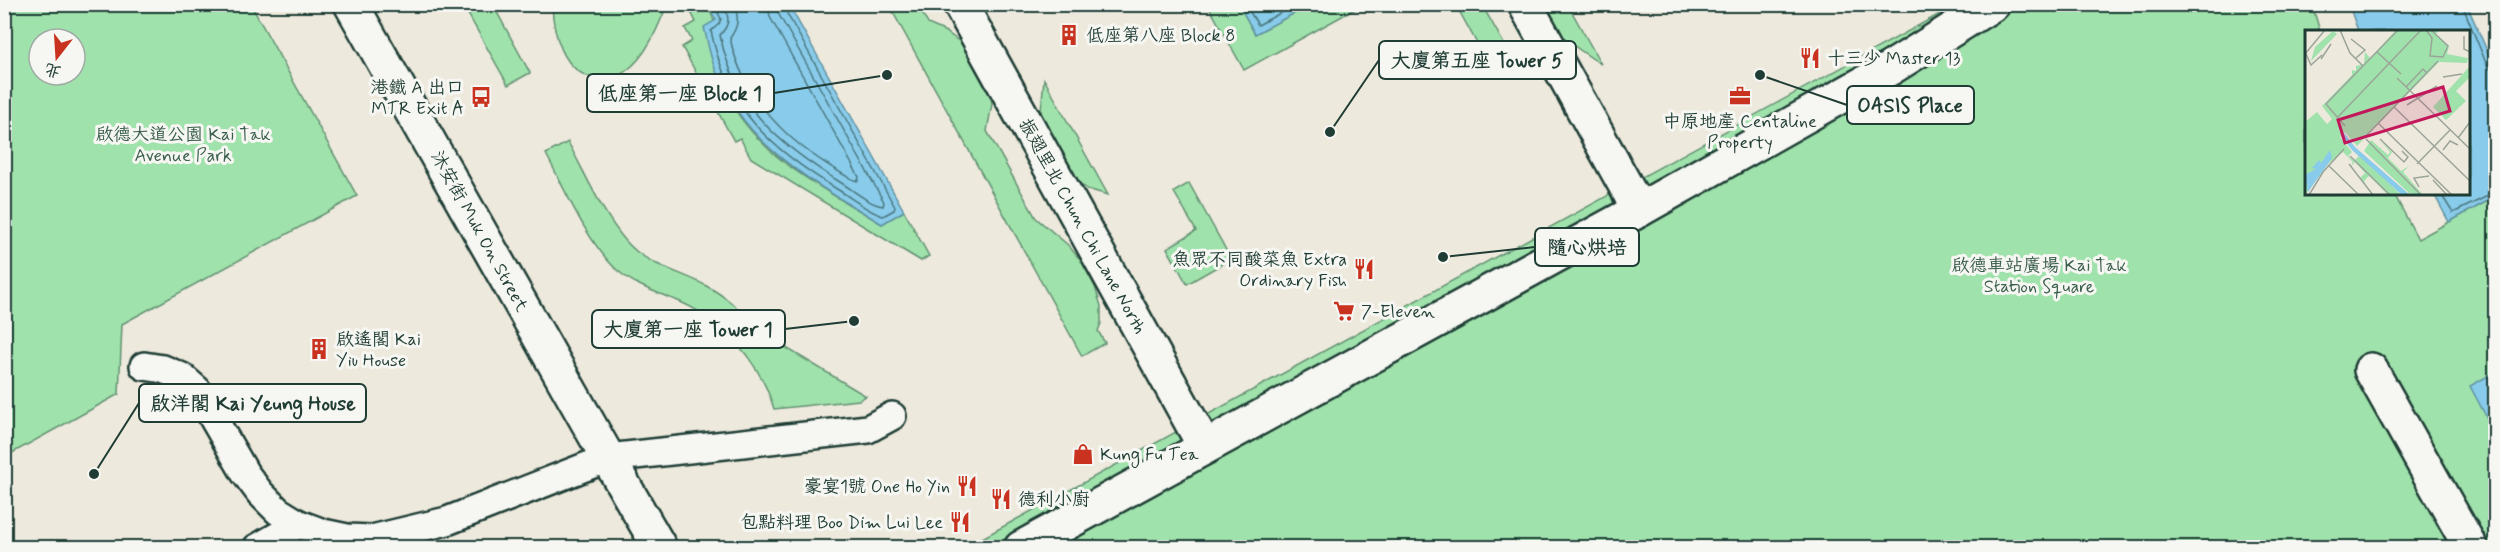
<svg xmlns="http://www.w3.org/2000/svg" width="2500" height="552" viewBox="0 0 2500 552" font-family="Mynerve,'LXGW WenKai TC',sans-serif">
<rect width="100%" height="100%" fill="#eee9dd"/>
<filter id="ink" filterUnits="userSpaceOnUse"><feTurbulence type="fractalNoise" baseFrequency=".0167" numOctaves="2"/><feDisplacementMap in="SourceGraphic" scale="12" xChannelSelector="R" yChannelSelector="G"/><feConvolveMatrix kernelMatrix="1 2 1 2 8 2 1 2 1" color-interpolation-filters="sRGB"/></filter>
<g filter="url(#ink)">
<!-- green -->
<g fill="#a0e2ac" stroke="#609070" stroke-width="1.5" fill-rule="evenodd">
<path d="M5 4 251 5 357 196 122 324 119 394 5 457ZM39 39H75V75H39Z"/>
<polygon points="463,5 493,5 530,73 508,85"/>
<path d="M552 5V4L667 5C658 27 647 56 626 71 618 77 606 80 595 78 563 73 553 33 552 5Z"/>
<path d="M695 5H707C719 26 720 50 724 75 725 82 725 91 728 97 759 158 826 190 882 224L904 211 929 256 921 261 751 158 740 138 734 141 682 47 692 41 685 28 696 22 689 8Z"/>
<polygon points="889,5 918,5 928,24 946,32 966,46 989,86 992,104 987,131 1036,218 1068,245 1082,262 1095,287 1101,306 1101,323 1098,331 1105,343 1082,356"/>
<polygon points="1208,5 1239,5 1255,34 1310,5 1352,5 1355,9 1244,70"/>
<polygon points="1456,5 1482,5 1513,60 1492,71"/>
<path d="M1536 5H1568L1601 64C1574 47 1552 32 1536 5Z"/>
<polygon points="1956,5 2312,5 2320,31 2306,32 2306,194 2394,194 2418,239 2495,197 2495,547 964,548"/>
<polygon points="1044,79 1108,195 1087,189 1067,176 1043,137 1041,110"/>
<path d="M568 142C585 173 609 229 636 251 658 269 686 273 710 288 726 297 739 309 753 322L758 314 779 327 773 340 866 396 859 400 774 409C760 361 721 317 673 299 653 291 634 285 617 270 586 241 566 191 546 154Z"/>
<polygon points="1189,183 1231,259 1187,284 1167,248 1196,231 1174,192"/>
</g>
<!-- water -->
<g fill="#89cbea" stroke="#5f92a1" stroke-width="1.5">
<path d="M707 5H789L904 211 882 224C812 181 741 146 713 63 709 51 707 39 704 27L716 20Z"/>
<polygon points="1239,5 1310,5 1255,34"/>
<polygon points="2349,5 2467,5 2495,69 2495,197 2449,222 2434,194 2468,194 2468,32 2358,31"/>
<polygon points="2495,372 2495,433 2470,386"/>
</g>
<g fill="none" stroke-linecap="round" stroke-linejoin="round">
<!-- shore -->
<g stroke="#49767d" stroke-width="1.5">
<path d="M714 4 721 19 719 24 711 31C728 112 772 150 840 191 853 199 869 212 883 216L894 210 895 207 785 10 784 4"/>
<path d="M723 4C730 18 730 24 720 35 735 109 781 146 843 184 854 191 869 204 883 206L884 202 778 13 777 4"/>
<path d="M733 4C740 17 738 27 730 38 742 94 782 137 830 166 839 171 848 179 858 181L859 177 770 17 768 4"/>
<polyline points="1245,4 1258,25 1297,4"/>
<polyline points="2462,4 2486,63 2490,69 2496,70"/>
<polyline points="2441,194 2453,213 2496,192"/>
</g>
<defs>
<g id="service">
<polyline points="144,366 163,369 182,377 197,390 245,473 260,493 278,511 299,524 323,533 347,538 372,539 447,521 608,458 868,429 892,416"/>
<polyline points="257,548 299,524"/>
</g>
<g id="pedestrian">
<polyline points="960,4 1205,447"/>
<polyline points="1525,4 1639,210"/>
<polyline points="2371,370 2471,548"/>
<polyline points="608,458 660,548"/>
<polyline points="1021,548 1639,210 1889,69 1993,4"/>
</g>
<polyline id="tertiary" points="351,4 608,458"/>
</defs>
<!-- service casing -->
<use href="#service" stroke="#1f3d34" stroke-width="32"/>
<!-- pedestrian casing -->
<use href="#pedestrian" stroke="#1f3d34" stroke-width="38"/>
<!-- tertiary casing -->
<use href="#tertiary" stroke="#1f3d34" stroke-width="38"/>
<!-- service -->
<use href="#service" stroke="#f6f6f2" stroke-width="27"/>
<!-- pedestrian -->
<use href="#pedestrian" stroke="#f6f6f2" stroke-width="33"/>
<!-- tertiary -->
<use href="#tertiary" stroke="#f6f6f2" stroke-width="33"/>
</g>
</g>
<!-- icons -->
<defs>
<symbol id="building-bare" viewBox="-9 -9 18 18"><path d="M-4-6H4V6H1V3H-1V6H-4ZM-2.5-4.3h1.7v1.8h-1.7ZM.8-4.3h1.7v1.8H.8ZM-2.5-1h1.7V.8h-1.7ZM.8-1h1.7V.8H.8Z" fill="#c8321e" stroke="#f6f6f2" stroke-width="2.5" paint-order="stroke"/></symbol>
<symbol id="restaurant-bare" viewBox="-9 -9 18 18"><path d="M-5-6h1v4h1v-4h1v4h1v-4h1v5L-1.5 .5V6h-2V.5L-5-1ZM5-6V6H3V1.5H1.5Q1.5-4 5-6Z" fill="#c8321e" stroke="#f6f6f2" stroke-width="2.5" paint-order="stroke"/></symbol>
<symbol id="office-bare" viewBox="-9 -9 18 18"><path d="M-6-3h4V-5.5h4V-3h4V5H-6ZM-1-4.5V-3h2v-1.5ZM-6 0V1H6V0Z" fill="#c8321e" stroke="#f6f6f2" stroke-width="2.5" paint-order="stroke"/></symbol>
<symbol id="bus-bare" viewBox="-9 -9 18 18"><path d="M-5-6H5V4H4V6H2V4H-2V6H-4V4H-5ZM-3.5-4V0h7V-4ZM-3.5 1.2v1.5H-2V1.2ZM2 1.2v1.5H3.5V1.2Z" fill="#c8321e" stroke="#f6f6f2" stroke-width="2.5" paint-order="stroke"/></symbol>
<symbol id="supermarket-bare" viewBox="-9 -9 18 18"><path d="M-6-5.5h2.5l.6 2H6L4.5 2H-2.5L-4.4-4H-6ZM-1.5 3.2a1.3 1.3 0 1 0 .1 0ZM3 3.2a1.3 1.3 0 1 0 .1 0Z" fill="#c8321e" stroke="#f6f6f2" stroke-width="2.5" paint-order="stroke"/></symbol>
<symbol id="shop-bare" viewBox="-9 -9 18 18"><path d="M-5-2.5h2.3a2.7 3.5 0 0 1 5.4 0H5L5.5 6h-11ZM-1.5-2.5h3a1.5 2.3 0 0 0-3 0Z" fill="#c8321e" stroke="#f6f6f2" stroke-width="2.5" paint-order="stroke"/></symbol>
</defs>
<g fill-rule="evenodd">
<use href="#building-bare" x="1054" y="20" width="30" height="30"/>
<use href="#restaurant-bare" x="1795" y="43" width="30" height="30"/>
<use href="#office-bare" x="1725" y="81" width="30" height="30"/>
<use href="#bus-bare" x="466" y="82" width="30" height="30"/>
<use href="#restaurant-bare" x="1349" y="254" width="30" height="30"/>
<use href="#supermarket-bare" x="1329" y="296" width="30" height="30"/>
<use href="#building-bare" x="304" y="334" width="30" height="30"/>
<use href="#shop-bare" x="1068" y="439" width="30" height="30"/>
<use href="#restaurant-bare" x="952" y="471" width="30" height="30"/>
<use href="#restaurant-bare" x="986" y="484" width="30" height="30"/>
<use href="#restaurant-bare" x="945" y="507" width="30" height="30"/>
</g>
<g text-anchor="middle" stroke-width="6" stroke-linejoin="round" paint-order="stroke">
<!-- poi labels -->
<g font-size="18" fill="#1f3d34" stroke="#f6f6f2" text-anchor="start">
<text x="1086" y="41">低座第八座 Block 8</text>
<text x="1827" y="64">十三少 Master 13</text>
<text x="464" y="93" text-anchor="end">港鐵 A 出口<tspan x="464" dy="21">MTR Exit A</tspan></text>
<text x="1740" y="127" text-anchor="middle">中原地產 Centaline<tspan x="1740" dy="21">Property</tspan></text>
<text x="1347" y="265" text-anchor="end">魚眾不同酸菜魚 Extra<tspan x="1347" dy="21">Ordinary Fish</tspan></text>
<text x="1361" y="317">7-Eleven</text>
<text x="336" y="345">啟遙閣 Kai<tspan x="336" dy="21">Yiu House</tspan></text>
<text x="1100" y="460">Kung Fu Tea</text>
<text x="950" y="492" text-anchor="end">豪宴1號 One Ho Yin</text>
<text x="1018" y="505">德利小廚</text>
<text x="943" y="528" text-anchor="end">包點料理 Boo Dim Lui Lee</text>
</g>
<!-- park labels -->
<g font-size="18" fill="#395e4c" stroke="#f6f6f2">
<text x="183" y="140">啟德大道公園 Kai Tak<tspan x="183" dy="21">Avenue Park</tspan></text>
<text x="2039" y="271">啟德車站廣場 Kai Tak<tspan x="2039" dy="21">Station Square</tspan></text>
</g>
<!-- street labels -->
<g font-size="18" fill="#1f3d34" stroke="#f6f6f2">
<text transform="translate(1083 226) rotate(61)" y="6">振翅里北 Chun Chi Lane North</text>
<text transform="translate(480 231) rotate(61)" y="6">沐安街 Muk On Street</text>
</g>
</g>
<!-- overview -->
<g transform="translate(2305 30)">
<rect width="165" height="165" fill="#eee9dd"/>
<path d="M91 0H134L131 4 144 16 142 24 163 28 162 33 134 32 52 116 40 102 35 107 47 122 43 126 49 131 54 126 64 133 96 165H83L64 146 59 151 61 155 55 148 60 143 50 132 45 137 48 132 38 122 23 134 0 165V92L12 82 22 94 27 89 17 76 47 45V40L51 41V36L59 34 60 22 65 28ZM28 1 32 4 6 31 10 17ZM165 36V47L151 61 161 71 141 90 128 77ZM66 110 83 125 85 122 75 110 87 122 83 128 96 141 104 136 98 142 118 165 104 163 59 121Z" fill="#a0e2ac"/>
<path d="M39 103 50 117 105 165H97L47 120 36 106ZM25 120 27 128 3 162 0 145 11 139 7 138 14 130 16 133Z" fill="#89cbea"/>
<path fill="none" stroke="#9ba499" stroke-width="1.5" d="M35 0 45 23 58 36M121 0 127 8 125 26 138 27 143 16 126 0M159 6V19L165 22M46 9 60 20 51 28M72 22 96 44M0 24 20 0M1 24 6 35 17 25M16 29 26 14M138 47 157 44M92 48 165 119M101 57 118 39 122 43M102 75 132 56M89 77 165 151M32 88 116 0M73 93 147 165M40 96 21 74 93 0M61 106 133 31M153 108 165 92M61 109 116 165M75 109 99 132 103 127 97 121M138 120 145 111 153 115M45 126 85 165M44 134 68 165M112 134 145 100M23 135 54 165M128 150 142 165M114 157 109 148 124 146M4 165 18 142 39 119"/>
<path fill="#c2185b" fill-opacity="0.15" stroke="#c2185b" stroke-width="3" d="M138 57 145 81 40 113 33 90Z"/>
<rect width="165" height="165" fill="none" stroke="#1f3d34" stroke-width="3"/>
</g>
<!-- callouts -->
<path fill="none" stroke="#1f3d34" stroke-width="2" d="M1330 132L1379 60M887 75L774 93M1760 75L1847 105M1443 257L1535 247M854 321L785 329M94 474L139 403"/>
<g fill="#1f3d34" stroke="#f6f6f2" stroke-width="2">
<circle cx="1330" cy="132" r="6"/>
<circle cx="887" cy="75" r="6"/>
<circle cx="1760" cy="75" r="6"/>
<circle cx="1443" cy="257" r="6"/>
<circle cx="854" cy="321" r="6"/>
<circle cx="94" cy="474" r="6"/>
</g>
<g fill="#f6f6f2" stroke="#1f3d34" stroke-width="2">
<rect x="1379" y="41" width="197" height="38" rx="6"/>
<rect x="587" y="74" width="187" height="38" rx="6"/>
<rect x="1847" y="86" width="127" height="38" rx="6"/>
<rect x="1535" y="228" width="104" height="38" rx="6"/>
<rect x="592" y="310" width="193" height="38" rx="6"/>
<rect x="139" y="384" width="227" height="38" rx="6"/>
</g>
<g font-size="20" text-anchor="middle" font-weight="bold" fill="#1f3d34">
<text x="1477" y="67">大廈第五座 Tower 5</text>
<text x="680" y="100">低座第一座 Block 1</text>
<text x="1910" y="112">OASIS Place</text>
<text x="1587" y="254">隨心烘培</text>
<text x="688" y="336">大廈第一座 Tower 1</text>
<text x="253" y="410">啟洋閣 Kai Yeung House</text>
</g>
<!-- margin -->
<rect width="2500" height="552" fill="none" stroke="#f6f6f2" stroke-width="24"/>
<rect x="12" y="12" width="2476" height="528" fill="none" stroke="#1f3d34" stroke-width="2" filter="url(#ink)"/>
<!-- north arrow -->
<g transform="translate(57 57) rotate(197)"><circle r="28" fill="#f6f6f2" stroke="#a0aca6" stroke-width="1.5"/>
<path d="M0-4.5L10 22L0 15L-10 22Z" fill="#c8321e"/>
<text y="-9" font-size="16" font-weight="bold" text-anchor="middle" fill="#1f3d34">北</text>
</g>
</svg>
